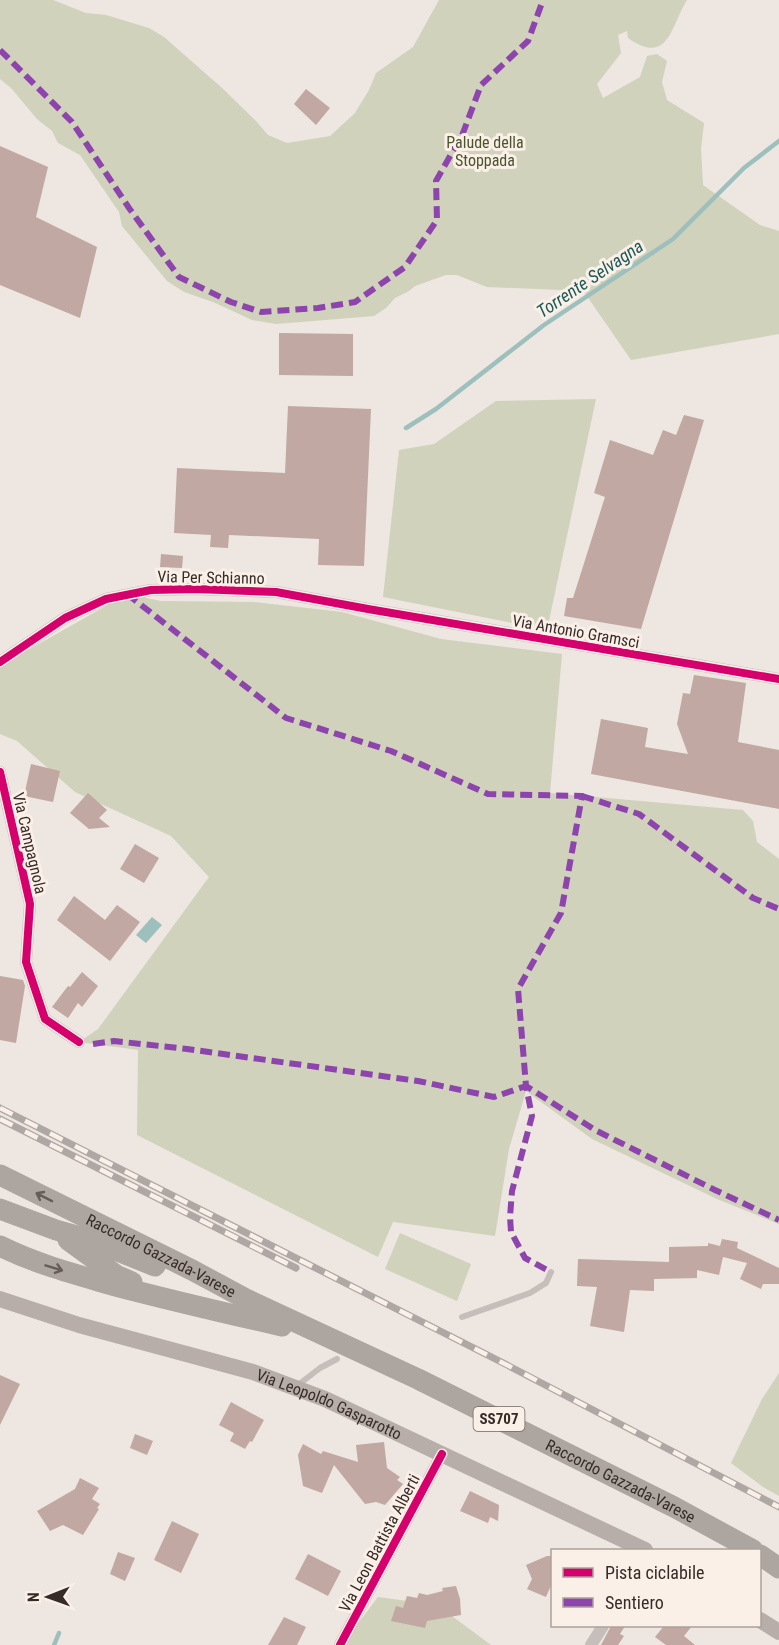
<svg xmlns="http://www.w3.org/2000/svg" width="779" height="1645" viewBox="0 0 779 1645" font-family="'Roboto Condensed',sans-serif">
<rect width="100%" height="100%" fill="#ede6e1"/>
<!-- green -->
<g fill="#d0d2bb">
<path d="M0 0H53L86 13 106 15 149 28 164 37 221 87 256 121 268 135 287 143 330 136 355 113 369 90 376 73 413 47 439 0H687C671 25 669 67 628 38L627 31 618 35 621 53 597 84 603 98 640 77 647 56 657 54 667 61 662 82 667 100 704 123 701 149 703 185 760 225 779 231V334L631 360 580 286 562 290 487 287 457 275H446L415 286 409 291 395 298 386 308 374 316 276 324 252 320 213 302 184 292 167 281 122 226 119 212 80 155 58 143 52 131 37 119 12 89 0 79Z"/>
<polygon points="596,399 547,630 383,597 399,450 434,444 496,401"/>
<polygon points="127,594 161,601 253,602 342,612 441,639 562,654 550,793 743,810 753,821 757,842 779,859 779,1224 717,1199 592,1139 526,1091 509,1149 495,1236 393,1222 378,1257 137,1135 138,1050 79,1042 98,1029 209,877 171,836 75,792 17,741 0,734 0,666"/>
<polygon points="400,1233 471,1264 457,1301 385,1269"/>
<polygon points="779,1373 779,1496 763,1487 731,1463 762,1399"/>
<polygon points="378,1597 437,1605 491,1645 342,1645"/>
</g>
<!-- water -->
<polygon fill="#9dc0bd" points="152,917 162,925 146,943 136,935"/>
<g fill="none" stroke-linecap="round" stroke-linejoin="round">
<!-- stream -->
<g stroke="#9dc0bd" stroke-width="4.5">
<polyline points="406,428 436,409 544,325 673,239 744,168 779,141"/>
<polyline points="54,1645 59,1633"/>
</g>
</g>
<!-- building -->
<g fill="#c1a8a2">
<polygon points="306,89 330,108 316,125 294,104"/>
<polygon points="0,146 48,167 36,217 97,247 80,318 0,285"/>
<polygon points="279,333 353,334 353,376 279,375"/>
<polygon points="288,406 371,409 364,566 318,565 319,539 229,535 228,548 210,547 211,535 174,533 177,468 285,473"/>
<polygon points="684,415 704,420 641,629 564,616 567,598 573,598 605,497 594,493 610,440 653,455 663,430 676,435"/>
<polygon points="161,554 183,556 182,568 160,567"/>
<polygon points="694,675 746,683 738,742 779,750 779,809 591,774 601,719 648,728 645,747 688,754 677,724 683,693 690,694"/>
<polygon points="31,764 60,771 53,802 24,796"/>
<polygon points="88,793 107,810 99,818 110,827 89,829 70,813"/>
<polygon points="135,844 159,858 144,883 120,869"/>
<polygon points="74,896 105,920 117,905 140,922 110,961 57,920"/>
<polygon points="82,972 98,986 82,1007 78,1003 68,1018 52,1007 68,986 70,987"/>
<polygon points="0,976 23,980 25,986 16,1043 0,1040"/>
<polygon points="722,1239 738,1242 737,1248 779,1268 779,1284 763,1284 761,1289 740,1279 747,1263 723,1257 719,1275 697,1270 697,1278 654,1279 654,1291 630,1290 624,1332 590,1326 597,1287 577,1286 578,1259 669,1262 669,1247 708,1246 708,1243 720,1246"/>
<polygon points="0,1375 20,1384 0,1425"/>
<polygon points="231,1402 264,1420 252,1442 250,1441 245,1449 230,1441 234,1433 219,1425"/>
<polygon points="135,1434 153,1441 147,1455 130,1448"/>
<polygon points="384,1442 387,1468 400,1477 397,1480 403,1484 385,1505 376,1502 365,1504 334,1465 322,1493 303,1486 298,1455 303,1444 321,1454 323,1451 358,1462 356,1445"/>
<polygon points="80,1478 99,1488 92,1499 100,1504 97,1508 99,1509 83,1535 63,1525 50,1531 37,1511 75,1489"/>
<polygon points="470,1491 499,1505 498,1521 490,1517 488,1523 460,1511"/>
<polygon points="172,1521 199,1534 181,1573 154,1560"/>
<polygon points="118,1552 135,1558 125,1581 110,1574"/>
<polygon points="308,1554 341,1571 328,1596 295,1579"/>
<polygon points="547,1556 552,1556 552,1583 546,1597 527,1589 532,1579 526,1565"/>
<polygon points="456,1586 460,1599 461,1615 427,1621 425,1628 391,1621 396,1606 403,1608 407,1596 417,1598 419,1593 427,1595 443,1591 442,1588"/>
<polygon points="284,1617 306,1627 297,1645 268,1645"/>
<polygon points="611,1626 625,1626 620,1634 624,1636 618,1645 601,1645"/>
<polygon points="664,1626 692,1626 684,1636 695,1645 666,1645 655,1637"/>
</g>
<g fill="none" stroke-linecap="round" stroke-linejoin="round">
<!-- lane -->
<g stroke="#c6beba" stroke-width="6">
<polyline points="462,1317 530,1293 546,1283 551,1272"/>
<polyline points="298,1385 320,1368 337,1359"/>
</g>
<!-- street -->
<g stroke="#c6beba" stroke-width="12">
<polyline points="0,662 65,618 106,599 151,590 195,589 276,592 368,609 779,679"/>
<polyline points="0,772 30,904 26,962 45,1019 79,1042"/>
<polyline points="340,1645 442,1454"/>
<polyline points="591,1645 603,1626"/>
</g>
<!-- secondary -->
<g stroke="#b7aeaa" stroke-width="16">
<path id="s1" d="M0 1299 79 1325 253 1372 325 1399 645 1550"/>
<polyline points="760,1620 779,1632"/>
</g>
<!-- highway -->
<g stroke="#aca5a0" stroke-width="21">
<path id="s2" d="M0 1175 192 1270 246 1299 418 1379 674 1507 753 1550"/>
<polyline points="0,1209 56,1230 88,1239 155,1266"/>
<polyline points="68,1240 116,1275 132,1282"/>
<path d="M0 1246C36 1264 74 1274 112 1285 169 1300 225 1313 282 1326"/>
<polyline points="760,1555 779,1568"/>
</g>
<defs>
<g id="rail">
<polyline points="0,1108 509,1366 779,1507"/>
<polyline points="0,1119 296,1268"/>
</g>
</defs>
<!-- rail casing -->
<use href="#rail" stroke="#aea7a4" stroke-width="7"/>
<!-- rail -->
<use href="#rail" stroke="#faf0e8" stroke-width="4.5" stroke-dasharray="14" stroke-linecap="butt"/>
<!-- quiet -->
<g stroke="#8e44ad" stroke-width="6" stroke-dasharray="12 6" stroke-linecap="butt">
<polyline points="0,50 72,122 129,208 179,277 231,302 261,312 318,308 355,302 405,267 437,220 436,181 463,133 481,85 528,41 543,0"/>
<polyline points="127,594 286,718 391,751 488,794 582,796 561,913 518,989 526,1086 595,1130 715,1190 779,1220"/>
<polyline points="582,796 639,814 753,898 779,909"/>
<polyline points="93,1044 114,1041 187,1049 418,1081 494,1097 526,1086 532,1116 512,1191 510,1217 511,1232 525,1258 551,1272"/>
</g>
<defs>
<g id="cycleway">
<polyline points="0,662 65,618 106,599 151,590 195,589 276,592 368,609 779,679"/>
<polyline points="0,772 30,904 26,962 45,1019 79,1042"/>
<polyline points="340,1645 442,1454"/>
</g>
</defs>
<!-- cycleway casing -->
<use href="#cycleway" stroke="#faf0e8" stroke-width="11"/>
<!-- cycleway -->
<use href="#cycleway" stroke="#d6006c" stroke-width="8"/>
</g>
<!-- one-way arrows -->
<defs><path id="oneway-shaft" d="M-6 0H5M1.5-3L5.5 0L1.5 3" fill="none" stroke-width="1.6" stroke-linecap="round" stroke-linejoin="round" transform="scale(1.5)"/></defs>
<g stroke="#665c58">
<use href="#oneway-shaft" transform="translate(44 1197) rotate(-153)"/>
<use href="#oneway-shaft" transform="translate(54 1268) rotate(17)"/>
</g>
<g text-anchor="middle" stroke-width="6" stroke-linejoin="round" paint-order="stroke">
<!-- shield labels -->
<rect fill="#faf0e8" stroke="#726662" stroke-width="1.5" x="473.5" y="1407" width="51" height="24" rx="4.5"/>
<g font-size="15" font-weight="bold" fill="#372b28">
<text x="499" y="1424">SS707</text>
</g>
<!-- park labels -->
<g font-size="16" fill="#4a552c" stroke="#faf0e8">
<text x="485" y="148">Palude della<tspan x="485" dy="18">Stoppada</tspan></text>
</g>
<!-- street labels -->
<g font-size="16" fill="#372b28" stroke="#faf0e8">
<text transform="translate(211 577) rotate(1)" y="6">Via Per Schianno</text>
<text transform="translate(576 631) rotate(10)" y="6">Via Antonio Gramsci</text>
<text transform="translate(30 843) rotate(77)" y="6">Via Campagnola</text>
<text dy="6" stroke="none"><textPath href="#s2" startOffset="180">Raccordo Gazzada-Varese</textPath></text>
<text dy="6" stroke="none"><textPath href="#s1" startOffset="346">Via Leopoldo Gasparotto</textPath></text>
<text dy="6" stroke="none"><textPath href="#s2" startOffset="692">Raccordo Gazzada-Varese</textPath></text>
<text transform="translate(379 1543) rotate(-62)" y="6">Via Leon Battista Alberti</text>
</g>
<!-- water labels -->
<g font-size="18" font-style="italic" fill="#1d5957" stroke="#faf0e8">
<text transform="translate(590 279) rotate(-34)" y="6">Torrente Selvagna</text>
</g>
</g>
<!-- legend -->
<rect x="551" y="1549" width="210" height="78" fill="#faf0e8" stroke="#aca19b" stroke-width="1.5"/>
<rect x="563" y="1568" width="30" height="9" fill="#d6006c" stroke="#aca19b" stroke-width="1.5"/>
<text x="605" y="1579" font-size="18" fill="#372b28">Pista ciclabile</text>
<rect x="563" y="1598" width="30" height="9" fill="#8e44ad" stroke="#aca19b" stroke-width="1.5"/>
<text x="605" y="1609" font-size="18" fill="#372b28">Sentiero</text>
<!-- north arrow -->
<g transform="translate(48 1597) rotate(269)" stroke="#faf0e8" stroke-width="4.5" paint-order="stroke">
<path d="M0-4.5L10 22L0 15L-10 22Z" fill="#372b28"/>
<text y="-9" font-size="16" font-weight="bold" text-anchor="middle" fill="#372b28">N</text>
</g>
</svg>
